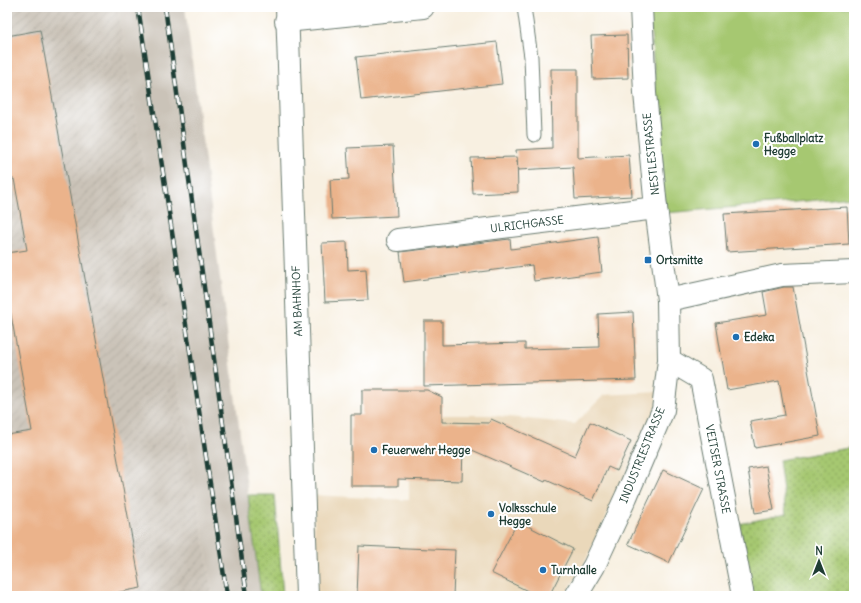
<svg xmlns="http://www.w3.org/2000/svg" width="861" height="603" viewBox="0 0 861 603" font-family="Delius,sans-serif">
<defs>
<pattern id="industrial-furrows" width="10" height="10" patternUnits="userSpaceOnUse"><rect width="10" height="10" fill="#cac3b8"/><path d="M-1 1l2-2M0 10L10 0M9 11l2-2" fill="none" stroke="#ada89f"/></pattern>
<pattern id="grass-dots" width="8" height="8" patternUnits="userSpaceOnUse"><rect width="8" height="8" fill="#a6c871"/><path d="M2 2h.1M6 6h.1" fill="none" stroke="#87a45e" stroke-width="1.8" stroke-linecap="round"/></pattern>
</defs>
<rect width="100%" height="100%" fill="#fff"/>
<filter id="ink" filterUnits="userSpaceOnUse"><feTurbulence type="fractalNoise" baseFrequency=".025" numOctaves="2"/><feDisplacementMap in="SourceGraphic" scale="8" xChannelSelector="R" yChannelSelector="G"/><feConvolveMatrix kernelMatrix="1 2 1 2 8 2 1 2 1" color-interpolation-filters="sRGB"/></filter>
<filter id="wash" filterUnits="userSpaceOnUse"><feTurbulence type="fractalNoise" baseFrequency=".012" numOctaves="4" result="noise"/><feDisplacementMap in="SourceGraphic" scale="16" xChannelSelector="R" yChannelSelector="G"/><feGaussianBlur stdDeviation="0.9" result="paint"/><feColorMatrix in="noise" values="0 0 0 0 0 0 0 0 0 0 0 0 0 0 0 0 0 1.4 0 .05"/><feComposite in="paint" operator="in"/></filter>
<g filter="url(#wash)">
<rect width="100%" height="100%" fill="#f8f0e1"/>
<!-- built -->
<polygon fill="#ead8ba" points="658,392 656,408 585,562 565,596 315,596 314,495 409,500 409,415 490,415 575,424 604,395"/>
<!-- industrial -->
<polygon fill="url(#industrial-furrows)" points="7,7 118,7 213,596 7,596"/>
<!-- railway -->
<polygon fill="#cac3b8" points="118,7 185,7 261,596 213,596"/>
<!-- grass -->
<g fill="url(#grass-dots)" stroke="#628252">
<polygon points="854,447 854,596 753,596 739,524 786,514 779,460"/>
<polygon points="248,495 275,495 283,596 261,596"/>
</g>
<!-- pitch -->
<polygon fill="#a6c871" stroke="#628252" points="649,7 854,7 854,197 665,213"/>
<g id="blocks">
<!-- building -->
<g fill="#ebb38b">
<polygon points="40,30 141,588 99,596 7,596 7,435 32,431 7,293 7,253 27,250 14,179 7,180 7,36"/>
<polygon points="627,35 628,78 593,79 591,36"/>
<polygon points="497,42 502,84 361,100 356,57"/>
<polygon points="551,69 578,69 578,158 629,155 632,196 575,199 573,167 518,170 516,150 552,148"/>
<polygon points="393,146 397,216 332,219 330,180 349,179 347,148"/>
<polygon points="517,157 518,192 473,194 471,158"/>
<polygon points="847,207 849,244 727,252 724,214"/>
<polygon points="598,237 602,272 534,281 532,265 404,282 400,252 510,239 511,249"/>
<polygon points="347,242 348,270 366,269 368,300 325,302 322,243"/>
<polygon points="784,287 793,287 820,436 755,448 750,421 785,415 779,381 727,390 716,323 767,315 763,292"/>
<polygon points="633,312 636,380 424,386 424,321 442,321 442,345 525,343 525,349 599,347 598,314"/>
<polygon points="362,390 427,390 442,397 442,422 489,423 491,419 575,456 590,422 631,441 617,471 608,467 593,501 546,480 545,482 463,446 462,481 398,479 398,486 351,486 351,415 362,415"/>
<polygon points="766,466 774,510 755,513 748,469"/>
<polygon points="663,470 704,489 669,563 628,544"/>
<polygon points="518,521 573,549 549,596 538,596 491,573"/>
<polygon points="359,546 455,550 453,596 357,596"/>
</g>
</g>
</g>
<g filter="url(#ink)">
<use href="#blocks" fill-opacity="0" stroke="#6b7c71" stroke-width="1"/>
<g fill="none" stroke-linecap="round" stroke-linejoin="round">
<defs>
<polyline id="service" points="524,7 531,57 534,135"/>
<g id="minor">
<polyline points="287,7 307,596"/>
<polyline points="286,21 423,7"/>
<polyline points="398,240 656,208"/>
<polyline points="668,300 782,275 854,272"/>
<polyline points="669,360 701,379 743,596"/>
</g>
<polyline id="tertiary" points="576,596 594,566 626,497 663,410 669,360 668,300 656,208 645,93 641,7"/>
</defs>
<!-- service casing -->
<use href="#service" stroke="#6b7c71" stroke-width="15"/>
<!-- minor casing -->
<use href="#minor" stroke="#6b7c71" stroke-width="24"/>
<!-- tertiary casing -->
<use href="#tertiary" stroke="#6b7c71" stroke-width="24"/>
<!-- service -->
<use href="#service" stroke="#fff" stroke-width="13"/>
<!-- minor -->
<use href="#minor" stroke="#fff" stroke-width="22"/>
<!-- tertiary -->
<use href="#tertiary" stroke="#fff" stroke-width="22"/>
<defs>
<g id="rail">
<polyline points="138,7 227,596"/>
<polyline points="165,7 247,596"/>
</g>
</defs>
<!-- rail casing -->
<use href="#rail" stroke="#1f3d34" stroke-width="4.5"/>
<!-- rail -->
<use href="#rail" stroke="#fff" stroke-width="3" stroke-dasharray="9" stroke-linecap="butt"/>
</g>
</g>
<!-- markers -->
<g fill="#1f6fb2" stroke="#fff" stroke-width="1.5">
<circle cx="756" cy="144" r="4"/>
<rect x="644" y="256" width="8" height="8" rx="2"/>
<circle cx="736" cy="337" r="4"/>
<circle cx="374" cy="450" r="4"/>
<circle cx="491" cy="514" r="4"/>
<circle cx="543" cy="570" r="4"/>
</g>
<g text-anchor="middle" stroke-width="4" stroke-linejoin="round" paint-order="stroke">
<!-- poi labels -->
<g font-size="11" font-weight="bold" fill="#1f3d34" stroke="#fff" text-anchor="start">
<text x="764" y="142">Fußballplatz<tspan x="764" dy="13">Hegge</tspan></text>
<text x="656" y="264">Ortsmitte</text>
<text x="744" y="341">Edeka</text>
<text x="382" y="454">Feuerwehr Hegge</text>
<text x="499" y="512">Volksschule<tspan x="499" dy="13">Hegge</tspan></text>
<text x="551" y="574">Turnhalle</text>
</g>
<!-- street labels -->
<g font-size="11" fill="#1f3d34" stroke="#fff">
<text transform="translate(651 154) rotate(-96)" y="4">NESTLESTRASSE</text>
<text transform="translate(527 224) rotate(-7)" y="4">ULRICHGASSE</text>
<text transform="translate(297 301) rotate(-92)" y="4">AM BAHNHOF</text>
<text transform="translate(642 455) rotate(-68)" y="4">INDUSTRIESTRASSE</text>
<text transform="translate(718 469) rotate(79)" y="4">VEITSER STRASSE</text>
</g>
</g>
<!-- margin -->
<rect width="861" height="603" fill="none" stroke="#fff" stroke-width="24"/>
<!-- north arrow -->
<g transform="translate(819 561)" stroke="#ffffff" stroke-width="3" paint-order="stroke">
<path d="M0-3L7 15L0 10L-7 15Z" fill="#1f3d34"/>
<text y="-6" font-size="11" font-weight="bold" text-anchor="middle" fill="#1f3d34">N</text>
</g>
</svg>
